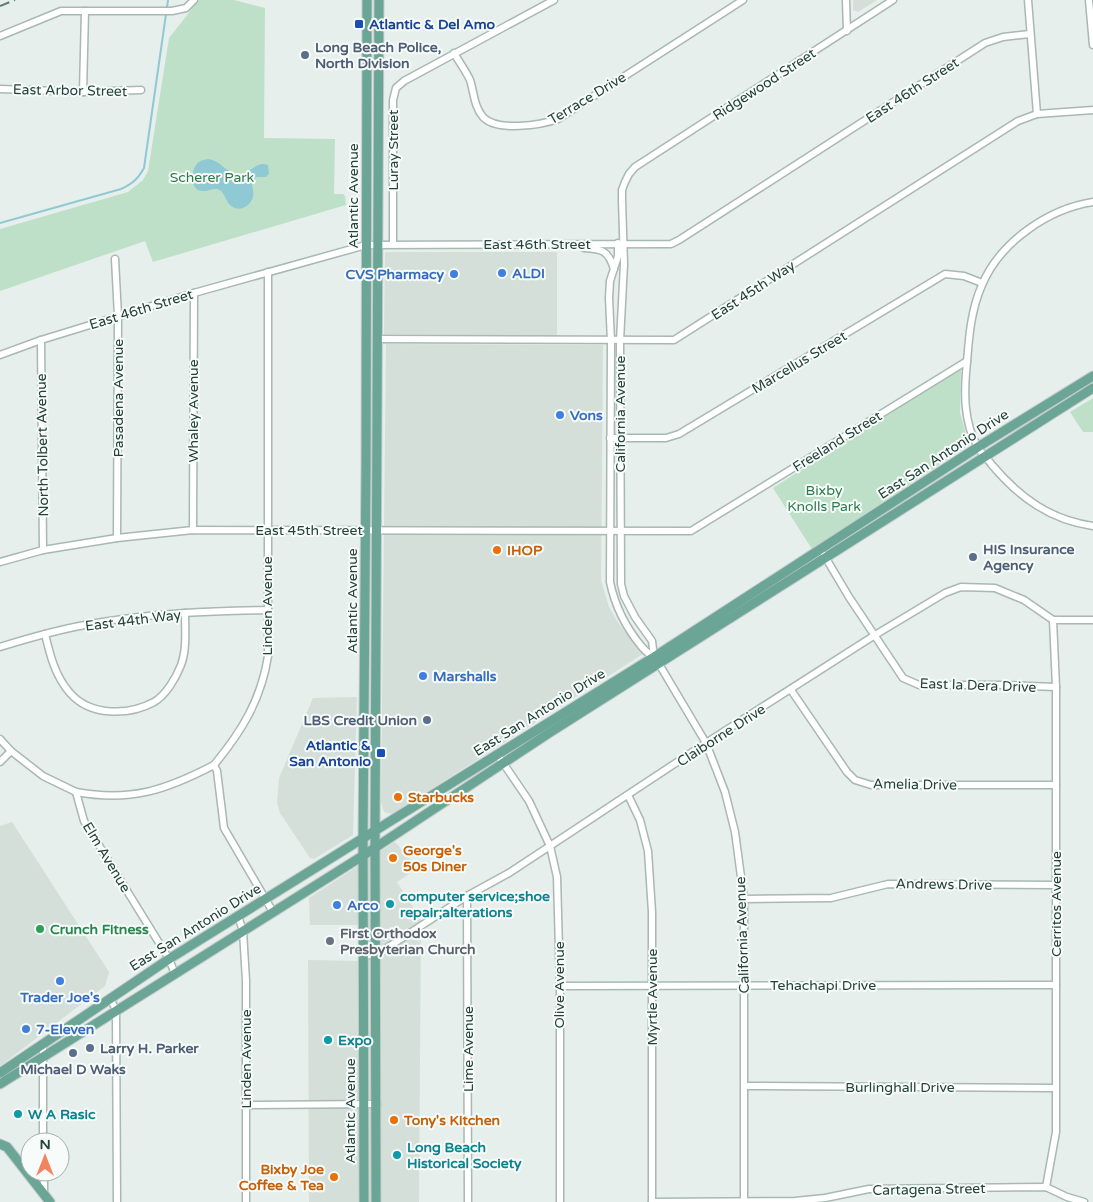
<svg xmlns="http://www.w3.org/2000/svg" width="1093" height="1202" viewBox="0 0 1093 1202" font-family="'Varela Round',sans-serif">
<rect width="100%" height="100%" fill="#e6efeb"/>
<!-- built -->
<g fill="#d4dfda">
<polygon points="853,0 877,0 858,12 853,10"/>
<polygon points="385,252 557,252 557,336 384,334"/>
<polygon points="386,344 603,345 601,580 609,607 619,624 643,654 392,814 384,812 381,802"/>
<polygon points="357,697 353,835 314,859 310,858 280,813 277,803 279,778 313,698"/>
<polygon points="12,822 109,972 105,986 0,1066 0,826"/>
<polygon points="395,842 418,868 397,882 421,920 419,1202 309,1202 308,960 358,961 359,925 310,925 309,898"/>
</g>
<!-- green -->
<g fill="#bfe0c8">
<polygon points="199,0 234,0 265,8 264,138 335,139 334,194 343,194 345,196 346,205 153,262 145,241 0,291 0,229 128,192 143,180 148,171 169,38"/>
<polygon points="961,368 960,413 969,445 812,549 773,488"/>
<polygon points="1093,398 1093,432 1083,432 1070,412"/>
</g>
<!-- water -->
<path fill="#8ec9d4" d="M209 159C221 161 226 173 238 174 250 175 256 160 268 165L269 174 266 177H256L252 182C252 187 254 192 253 197 250 208 237 213 229 204 226 200 225 195 221 191 215 186 209 192 202 191 190 190 191 172 196 165 200 160 203 160 209 159Z"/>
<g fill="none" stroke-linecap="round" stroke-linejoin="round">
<!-- stream -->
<path stroke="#8ec9d4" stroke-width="2" d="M0 223 121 189C132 184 138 179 144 168L168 0"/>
<defs>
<g id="minor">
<polyline points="846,0 847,31"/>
<polyline points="1028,0 1037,114"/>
<polyline points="1089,0 1093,45"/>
<polyline points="0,36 61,11 172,11 186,8 194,0"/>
<path d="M454 53C459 62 466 71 470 80 474 92 474 107 483 117 497 132 541 125 558 119L743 0"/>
<polyline points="0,89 83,92 141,90"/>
<polyline points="83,92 85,11"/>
<path d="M1093 202C1048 209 1000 242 982 285 971 310 969 336 967 362 964 390 963 423 978 447 981 454 988 459 992 465 1019 497 1050 520 1093 526"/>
<path d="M618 243V256L610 281 609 298 611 341 610 582C615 606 626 628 642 647 647 653 654 657 659 664L706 743 725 792 735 832 744 899V1202"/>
<polyline points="393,244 393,100 396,88 404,81 554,0"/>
<path d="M584 248C602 249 608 250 614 269"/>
<polyline points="115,259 118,316 117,538"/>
<path d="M268 272V656C261 700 242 731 214 765L217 771 224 828 273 912"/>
<polyline points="377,339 674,340 1018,121 1037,114 1093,110"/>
<polyline points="41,340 43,550"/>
<polyline points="0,355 41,340 194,293 366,245 671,244 679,240 985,43 1003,37 1030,34"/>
<polyline points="610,438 666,438 679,434 945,274 964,276 982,283"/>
<polyline points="193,530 194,293"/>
<polyline points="824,555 849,597 903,678 919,685 1005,685 1056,687"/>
<polyline points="0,562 43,550 117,538 193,530 691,531 967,361"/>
<path d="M45 634C50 655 55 676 70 693 90 716 128 716 154 702 166 695 176 678 181 665 187 649 185 630 185 613"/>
<path d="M0 647C32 637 64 628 96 623 153 613 210 611 268 610"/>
<polyline points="654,657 652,641 635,617 624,596 621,584 620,341 624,264 622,200 622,190 625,182 629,174 635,167 893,0"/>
<polyline points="791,690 847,772 855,780 871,785 1056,785"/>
<polyline points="0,739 11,751 43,776 76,792 84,821 169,959 175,974"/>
<polyline points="497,754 529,801 550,846 557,877 560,986 560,1202"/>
<polyline points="0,762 11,751"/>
<path d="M76 792C131 802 166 790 214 765"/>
<polyline points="628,795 640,820 648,851 652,912 652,1202"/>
<polyline points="467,896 468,1202"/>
<polyline points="744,899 831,898 888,884 1056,885"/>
<polyline points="238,916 243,931 246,981 246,1202"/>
<polyline points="363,955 376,955 467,896 509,873 706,743 875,635 945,593 961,587 995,588 1024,600 1053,620 1093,620"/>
<polyline points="560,986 1056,985"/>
<polyline points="110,998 116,1010 117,1202"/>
<polyline points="43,1045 43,1142"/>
<polyline points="745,1086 1055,1088"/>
<polyline points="246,1105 377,1104"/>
<polyline points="44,1172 44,1195"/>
<polyline points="1046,1187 1056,1132 1056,687 1053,620"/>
<polyline points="652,1202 795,1201 825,1198 869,1189 1046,1187 1067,1197 1084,1202"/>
</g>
<g id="major">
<polyline points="0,1073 169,959 654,657 978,447 1093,376"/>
<polyline points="0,1084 364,855 549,733 1093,388"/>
<polyline points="0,1144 7,1147 50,1202"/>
<polyline points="364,1202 363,838 366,464 367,0"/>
<polyline points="376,1202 375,832 379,0"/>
</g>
</defs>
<!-- minor casing -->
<use href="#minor" stroke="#a8b8b2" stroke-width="9"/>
<!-- major casing -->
<use href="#major" stroke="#c2cac8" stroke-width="11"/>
<!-- minor -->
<use href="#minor" stroke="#fff" stroke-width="6"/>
<!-- major -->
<use href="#major" stroke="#6aa596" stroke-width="9"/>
<!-- rail -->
<polyline stroke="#5f7d75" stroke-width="2" stroke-dasharray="10 5" stroke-linecap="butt" points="0,6 15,0"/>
</g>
<!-- markers -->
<g fill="#1a4fb4" stroke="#f7fbf9" stroke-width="2">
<rect x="354" y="19" width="10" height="10" rx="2.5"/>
<rect x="376" y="748" width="10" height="10" rx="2.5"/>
</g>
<g fill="#5c6f8a" stroke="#f7fbf9" stroke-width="2">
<circle cx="305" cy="55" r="5"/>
<circle cx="973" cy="557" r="5"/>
<circle cx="427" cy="720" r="5"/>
<circle cx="90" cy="1048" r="5"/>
<circle cx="73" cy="1053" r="5"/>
</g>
<g fill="#3f7fe0" stroke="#f7fbf9" stroke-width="2">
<circle cx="502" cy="273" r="5"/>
<circle cx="454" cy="274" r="5"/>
<circle cx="560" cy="415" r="5"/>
<circle cx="423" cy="676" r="5"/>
<circle cx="337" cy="905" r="5"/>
<circle cx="60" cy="981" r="5"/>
<circle cx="26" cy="1029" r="5"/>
</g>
<g fill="#e8710a" stroke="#f7fbf9" stroke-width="2">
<circle cx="497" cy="550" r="5"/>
<circle cx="398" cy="797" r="5"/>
<circle cx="393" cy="858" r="5"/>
<circle cx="394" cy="1120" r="5"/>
<circle cx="334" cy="1177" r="5"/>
</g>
<g fill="#0f9aa8" stroke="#f7fbf9" stroke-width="2">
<circle cx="390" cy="904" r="5"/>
<circle cx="328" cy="1040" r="5"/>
<circle cx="18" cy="1114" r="5"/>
<circle cx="397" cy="1155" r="5"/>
</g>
<circle fill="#2e9e5b" stroke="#f7fbf9" stroke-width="2" cx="40" cy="929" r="5"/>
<circle fill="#6b7280" stroke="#f7fbf9" stroke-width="2" cx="330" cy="941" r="5"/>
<g text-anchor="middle" stroke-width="4" stroke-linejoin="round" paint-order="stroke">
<!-- transit labels -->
<g font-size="14" font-weight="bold" fill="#164399" stroke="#f7fbf9" text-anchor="start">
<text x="369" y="29">Atlantic &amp; Del Amo</text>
<text x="371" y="750" text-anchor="end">Atlantic &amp;<tspan x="371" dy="16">San Antonio</tspan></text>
</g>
<!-- service labels -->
<g font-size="14" font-weight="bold" fill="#4e5e75" stroke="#f7fbf9" text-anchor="start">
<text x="315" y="52">Long Beach Police,<tspan x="315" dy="16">North Division</tspan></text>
<text x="983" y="554">HIS Insurance<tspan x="983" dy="16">Agency</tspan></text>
<text x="417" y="725" text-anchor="end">LBS Credit Union</text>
<text x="100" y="1053">Larry H. Parker</text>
<text x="73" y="1074" text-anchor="middle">Michael D Waks</text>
</g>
<!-- street labels -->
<g font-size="14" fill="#24423a" stroke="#f7fbf9">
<text transform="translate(764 84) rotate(-33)" y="5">Ridgewood Street</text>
<text transform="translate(70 90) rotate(1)" y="5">East Arbor Street</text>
<text transform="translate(912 90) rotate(-33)" y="5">East 46th Street</text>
<text transform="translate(587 98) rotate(-31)" y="5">Terrace Drive</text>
<text transform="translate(393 150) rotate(-90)" y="5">Luray Street</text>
<text transform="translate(353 196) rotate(-90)" y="5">Atlantic Avenue</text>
<text x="537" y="249">East 46th Street</text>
<text transform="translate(753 290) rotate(-33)" y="5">East 45th Way</text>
<text transform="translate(141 309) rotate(-17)" y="5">East 46th Street</text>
<text transform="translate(799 362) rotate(-31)" y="5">Marcellus Street</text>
<text transform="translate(118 398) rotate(-90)" y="5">Pasadena Avenue</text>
<text transform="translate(193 411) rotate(-90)" y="5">Whaley Avenue</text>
<text transform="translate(620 414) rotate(-90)" y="5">California Avenue</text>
<text transform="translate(837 441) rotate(-32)" y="5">Freeland Street</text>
<text transform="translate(42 445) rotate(-91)" y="5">North Tolbert Avenue</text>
<text transform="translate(943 454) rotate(-33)" y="5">East San Antonio Drive</text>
<text x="309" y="535">East 45th Street</text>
<text transform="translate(352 601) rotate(-90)" y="5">Atlantic Avenue</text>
<text transform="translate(267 606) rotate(-90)" y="5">Linden Avenue</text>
<text transform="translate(133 620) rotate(-7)" y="5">East 44th Way</text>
<text transform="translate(978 685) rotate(2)" y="5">East la Dera Drive</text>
<text transform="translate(539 712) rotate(-32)" y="5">East San Antonio Drive</text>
<text transform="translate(721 735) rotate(-33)" y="5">Claiborne Drive</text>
<text transform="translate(915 784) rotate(1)" y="5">Amelia Drive</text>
<text transform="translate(107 857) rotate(59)" y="5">Elm Avenue</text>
<text transform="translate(944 884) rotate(1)" y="5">Andrews Drive</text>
<text transform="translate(1056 904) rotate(-90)" y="5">Cerritos Avenue</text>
<text transform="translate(195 927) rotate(-32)" y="5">East San Antonio Drive</text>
<text transform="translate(742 935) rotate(-92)" y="5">California Avenue</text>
<text transform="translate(559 985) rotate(-90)" y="5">Olive Avenue</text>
<text x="823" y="990">Tehachapi Drive</text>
<text transform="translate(652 997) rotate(-90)" y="5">Myrtle Avenue</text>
<text transform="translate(468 1049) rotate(-90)" y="5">Lime Avenue</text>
<text transform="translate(246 1059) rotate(-90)" y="5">Linden Avenue</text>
<text x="900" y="1092">Burlinghall Drive</text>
<text transform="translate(350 1111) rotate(-90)" y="5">Atlantic Avenue</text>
<text transform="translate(929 1189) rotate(-1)" y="5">Cartagena Street</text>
</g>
<!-- park labels -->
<g font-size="14" fill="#2d7a4b" stroke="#f7fbf9">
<text x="212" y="182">Scherer Park</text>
<text x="824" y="495">Bixby<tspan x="824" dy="16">Knolls Park</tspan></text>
</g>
<!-- shop labels -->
<g font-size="14" font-weight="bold" fill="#366cbe" stroke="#f7fbf9" text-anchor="start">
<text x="512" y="278">ALDI</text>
<text x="444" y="279" text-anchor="end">CVS Pharmacy</text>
<text x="570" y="420">Vons</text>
<text x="433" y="681">Marshalls</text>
<text x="347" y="910">Arco</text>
<text x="60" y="1002" text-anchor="middle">Trader Joe's</text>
<text x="36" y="1034">7-Eleven</text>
</g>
<!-- food labels -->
<g font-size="14" font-weight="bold" fill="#c56008" stroke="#f7fbf9" text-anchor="start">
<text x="507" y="555">IHOP</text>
<text x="408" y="802">Starbucks</text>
<text x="403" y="855">George's<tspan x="403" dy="16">50s Diner</tspan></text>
<text x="404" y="1125">Tony's Kitchen</text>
<text x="324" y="1174" text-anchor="end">Bixby Joe<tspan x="324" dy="16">Coffee &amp; Tea</tspan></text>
</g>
<!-- culture labels -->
<g font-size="14" font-weight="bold" fill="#0d838f" stroke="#f7fbf9" text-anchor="start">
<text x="400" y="901">computer service;shoe<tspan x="400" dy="16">repair;alterations</tspan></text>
<text x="338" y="1045">Expo</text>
<text x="28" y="1119">W A Rasic</text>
<text x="407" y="1152">Long Beach<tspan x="407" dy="16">Historical Society</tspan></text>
</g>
<!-- leisure labels -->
<g font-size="14" font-weight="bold" fill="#27864d" stroke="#f7fbf9" text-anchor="start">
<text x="50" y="934">Crunch Fitness</text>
</g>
<!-- worship labels -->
<g font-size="14" font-weight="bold" fill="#5b616d" stroke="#f7fbf9" text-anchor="start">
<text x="340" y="938">First Orthodox<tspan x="340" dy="16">Presbyterian Church</tspan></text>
</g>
</g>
<!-- north arrow -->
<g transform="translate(45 1157)"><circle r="24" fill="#f7fbf9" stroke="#a3b1ad"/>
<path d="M0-4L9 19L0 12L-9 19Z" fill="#f4845f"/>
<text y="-8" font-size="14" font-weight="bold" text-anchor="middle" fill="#24423a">N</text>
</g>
</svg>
